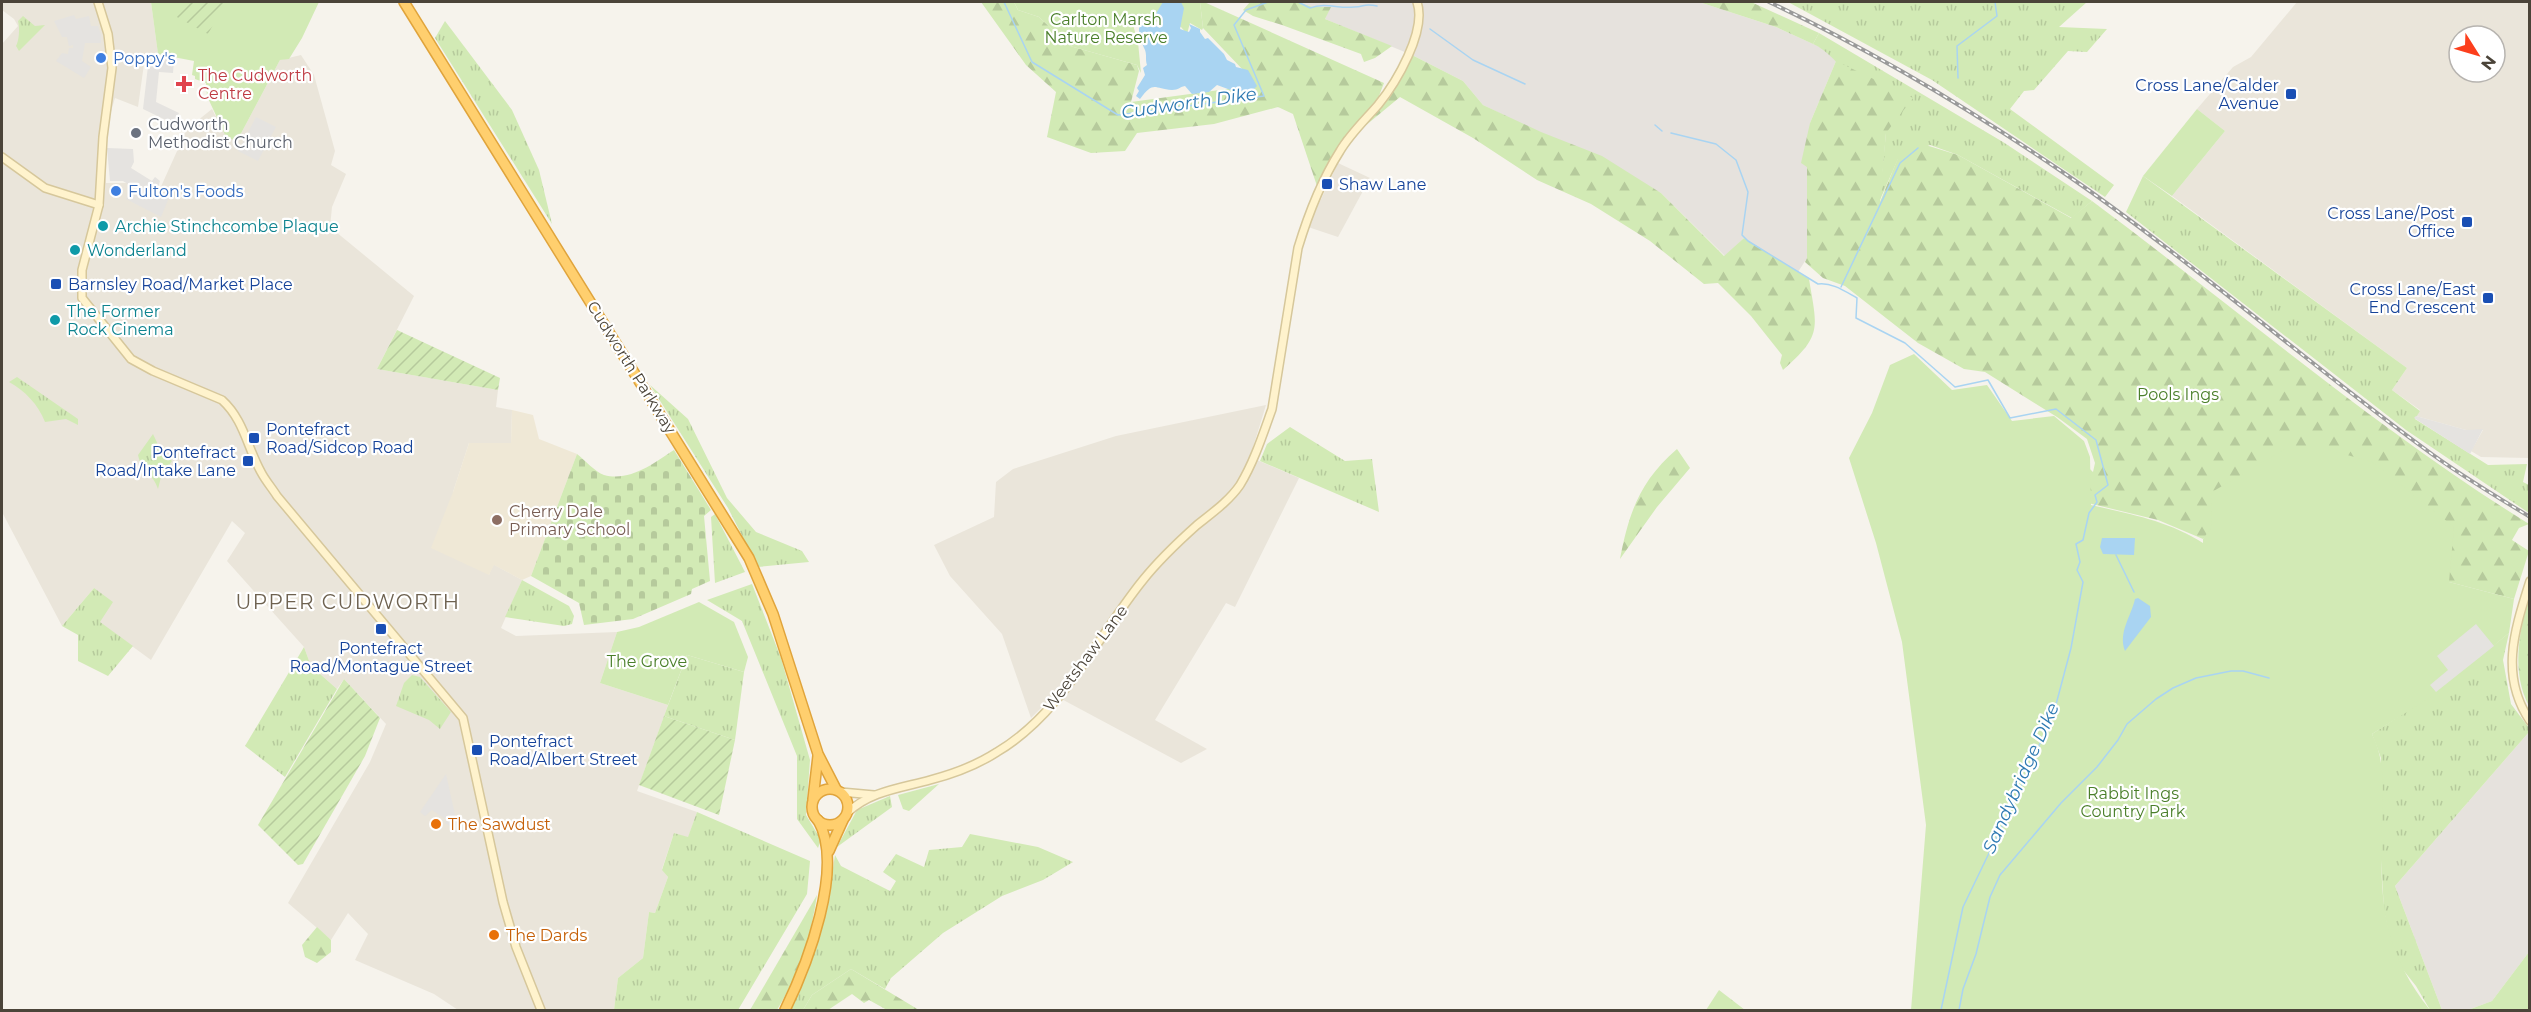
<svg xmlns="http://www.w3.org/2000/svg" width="2531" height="1012" viewBox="0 0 2531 1012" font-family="Montserrat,sans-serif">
<defs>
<pattern id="grass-tufts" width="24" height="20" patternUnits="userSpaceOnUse" patternTransform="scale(1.5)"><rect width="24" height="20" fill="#d2eab5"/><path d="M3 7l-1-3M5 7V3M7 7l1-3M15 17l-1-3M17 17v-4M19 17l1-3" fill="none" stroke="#b6ca9c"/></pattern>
<pattern id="forest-firs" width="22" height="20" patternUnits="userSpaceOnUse" patternTransform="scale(1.5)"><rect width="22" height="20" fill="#d2eab5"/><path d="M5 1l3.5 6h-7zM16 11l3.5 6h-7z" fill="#b6ca9c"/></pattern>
<pattern id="cemetery-stones" width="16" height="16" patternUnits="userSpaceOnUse" patternTransform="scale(1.5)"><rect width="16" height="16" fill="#d2eab5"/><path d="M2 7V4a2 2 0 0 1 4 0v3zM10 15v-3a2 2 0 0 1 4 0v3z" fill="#b6ca9c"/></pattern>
<pattern id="garden-furrows" width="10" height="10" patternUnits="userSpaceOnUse" patternTransform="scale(1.5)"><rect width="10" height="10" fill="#d2eab5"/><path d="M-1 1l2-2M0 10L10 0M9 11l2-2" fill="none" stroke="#b6ca9c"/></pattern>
</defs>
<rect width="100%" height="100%" fill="#f6f3ec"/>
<!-- residential -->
<g fill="#eae5da" fill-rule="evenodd">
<polygon points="2,2 151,2 158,54 144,64 138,107 115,98 104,135 106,183 127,183 159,191 187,129 212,109 215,115 237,141 280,60 301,55 314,75 335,151 331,165 346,174 332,207 330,227 414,296 377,369 498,390 496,407 512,410 511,443 469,443 453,492 489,575 493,564 522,580 501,628 516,636 617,632 600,683 668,705 637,791 697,812 688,838 674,833 662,869 668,877 655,913 649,912 643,958 618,978 614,1010 458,1010 434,994 355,960 368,934 348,913 331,940 288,903 370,762 386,724 344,679 337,689 311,666 304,647 227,561 245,533 232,521 151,660 99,622 94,588 62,626 2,512 2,44 18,26 14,19 2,10"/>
<path d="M2297 2H2529V458L2481 457 2471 451 2483 430H2466L2416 416 2420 410 2392 390 2407 368 2172 196 2225 131 2197 109 2233 67 2251 57ZM2459 36H2495V72H2459Z"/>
<polygon points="1338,163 1370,178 1338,237 1308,227"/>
<polygon points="1266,405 1250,457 1299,478 1235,607 1226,603 1155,720 1207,749 1181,763 1054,695 1031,718 1002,634 950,576 934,545 994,517 996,482 1013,469 1116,436"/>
</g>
<!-- industrial -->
<g fill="#e6e2dd">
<polygon points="1298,2 1699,2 1776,27 1822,48 1836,61 1810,123 1807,167 1807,258 1798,272 1744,238 1725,256 1661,193 1483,105 1463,81 1412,55 1325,19 1330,7 1313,7"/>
<polygon points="2529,732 2529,952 2492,1001 2468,1010 2442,1010 2395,886"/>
</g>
<!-- education -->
<polygon fill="#efe8d6" points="512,410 533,415 539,439 577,454 531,576 522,580 494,565 489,575 431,548 453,492 469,443 511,443"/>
<!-- grass -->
<g fill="url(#grass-tufts)">
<polygon points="1788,2 2087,2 2059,27 2107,29 2087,52 2068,51 2034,90 2024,91 2010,109 2114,185 2105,197 1932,80"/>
<path d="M23 16 35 26 45 25 19 51 16 46C19 41 20 28 18 21Z"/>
<polygon points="445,21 512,110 539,170 552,224 435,38"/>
<path d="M1819 33 2003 142 2092 201 2072 218 1958 155 1930 145 1898 159 1879 202 1886 133C1869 108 1840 55 1813 44Z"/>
<polygon points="2143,176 2407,368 2392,390 2420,411 2415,419 2488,465 2527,464 2523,482 2529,485 2529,513 2406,430 2126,212"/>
<path d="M17 377 78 419V425L66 419 45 422C38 404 25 391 9 382Z"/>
<polygon points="650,385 688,419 727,498 756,532 802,551 809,562 758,567 728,508"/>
<polygon points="1290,427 1345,461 1372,459 1379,512 1260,461 1267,444"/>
<path d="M153 434 161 451 172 461 161 477 158 489C153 473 142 474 138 455Z"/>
<polygon points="715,514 745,572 715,583 711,517"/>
<polygon points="522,580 569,606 574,616 572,624 564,626 505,617"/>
<polygon points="752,584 781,658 810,760 806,815 821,840 818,848 797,819 797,756 742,621 707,600"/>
<polygon points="94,588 113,602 100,622 133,646 108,676 78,661 78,635 62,626"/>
<polygon points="2509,633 2503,660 2511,704 2529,728 2529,732 2395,886 2442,1010 2430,1010 2416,986 2400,966 2390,941 2384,910 2381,860 2381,758 2372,734 2436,692"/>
<polygon points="304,647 311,666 337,689 285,777 245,746"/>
<polygon points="687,655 744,672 735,740 664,716"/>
<polygon points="412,675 420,677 451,712 440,729 429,720 396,706 404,683"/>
<polygon points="939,784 909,811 903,809 898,795"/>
<polygon points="890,796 892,807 837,847 857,810"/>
<polygon points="697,812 810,861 807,894 738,1010 614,1010 618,978 643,958 649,912 655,913 668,877 662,870 674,833 688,837"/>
<polygon points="970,834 1038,847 1073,862 1043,880 1002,896 943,933 891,978 885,989 851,969 812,995 803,1010 790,1010 807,974 826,914 835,855 841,866 890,891 896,881 883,872 896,854 924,867 929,850 962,847"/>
<polygon points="1719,990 1745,1010 1706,1010"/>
</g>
<!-- forest -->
<g fill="url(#forest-firs)">
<polygon points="981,2 1014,2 1018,10 1039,17 1070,46 1137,65 1139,71 1131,102 1249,86 1244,71 1203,28 1200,2 1204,2 1384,83 1377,101 1340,146 1317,186 1293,114 1278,107 1214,124 1137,133 1125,151 1091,153 1047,137 1056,92 1026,65"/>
<polygon points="1250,2 1298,2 1313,7 1331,7 1325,19 1392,46 1375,58 1364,62 1361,54 1282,25 1253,16 1243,10"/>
<polygon points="1699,2 1751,2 1819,33 1813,44 1776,27"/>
<path d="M1412 55 1463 81 1483 105 1541 132 1602 156 1661 193 1724 256 1744 238 1809 279C1817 328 1823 335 1783 370L1780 363 1782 355 1751 316 1718 283 1704 284 1650 241 1591 204 1537 180 1473 138 1400 97 1365 126 1391 95Z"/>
<path d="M1836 61 1913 98 1886 133 1880 202 1898 158 1916 142 1958 155 2071 218 2092 201C2237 309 2375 428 2529 524L2519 528 2512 540 2529 551 2514 599 2449 582 2211 531 2203 539 2158 520 2088 503 1999 424 2053 434 2093 472 2095 463 2087 439 2057 417 1985 372 1964 369 1918 343 1845 286 1823 278 1805 262 1807 258V167L1801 163 1810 123Z"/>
<path d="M1677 449 1690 468 1657 507 1620 559C1629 512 1640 481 1677 449Z"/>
<path d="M2529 597V706C2511 673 2519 631 2529 597Z"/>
<path d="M817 895C810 940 800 971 777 1010H750Z"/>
<polygon points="317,927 331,940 331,952 317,963 305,957 302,945"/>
<polygon points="851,969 919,1010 887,1010 869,1000 864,1003 852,994 828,1010 803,1010 812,995"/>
</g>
<!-- cemetery -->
<path fill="url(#cemetery-stones)" d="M674 450 711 510 704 516 710 581 692 589 691 594 633 619 584 625 579 603 531 576 577 454C585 460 595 472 604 475 630 482 654 463 674 450Z"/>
<!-- park -->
<g fill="#d2eab5">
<polygon points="151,2 319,2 302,38 289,59 280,60 237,141 226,137 207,96 206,83 195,79 195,76 192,75 194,61 158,54"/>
<polygon points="1014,2 1200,2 1203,28 1202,30 1190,23 1187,34 1181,27 1145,19 1133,25 1138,42 1141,73 1137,65 1070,46 1039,17 1018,10"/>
<polygon points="2197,109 2225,131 2172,196 2143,176"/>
<path d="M1914 354 1952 390 1987 385 2012 421 2054 416 2084 441 2090 457 2091 505C2130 514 2169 521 2203 543V539L2211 528 2212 492 2285 449H2326L2372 462 2454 527 2449 582 2514 599 2509 633 2437 693 2372 734C2386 762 2382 788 2382 819 2380 897 2380 947 2430 1010H1911L1926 825 1902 642 1876 543 1849 458 1872 413 1890 365Z"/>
<polygon points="699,602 734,622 748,657 744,672 687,655 668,705 600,683 617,632 639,627"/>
<polygon points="2529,952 2529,1010 2468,1010 2492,1001"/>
</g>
<!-- garden -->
<g fill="url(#garden-furrows)">
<polygon points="184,2 221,2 225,3 208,34 175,16"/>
<polygon points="397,330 500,378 498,390 377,369"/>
<polygon points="344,679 380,718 365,756 303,864 298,865 258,825"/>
<polygon points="664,716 735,740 719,815 639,785"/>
</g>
<!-- parking -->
<g fill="#e5e3e0">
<polygon points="74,15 76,19 89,16 91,26 98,26 101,35 101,43 85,43 82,61 91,67 84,78 56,61 62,53 68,54 69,48 73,48 73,45 69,46 67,37 62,37 54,21"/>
<polygon points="161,59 174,60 173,73 159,72 156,102 179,113 174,124 143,109 148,66"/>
<polygon points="256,117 276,127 258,161 238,151"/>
<polygon points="107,148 133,149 134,162 131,168 152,181 155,177 160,181 157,191 170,195 161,217 126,199 131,186 123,181 110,181"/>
<polygon points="2416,416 2466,430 2483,429 2470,454 2414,418"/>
<polygon points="2476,624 2494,646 2436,692 2430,685 2448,670 2437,656"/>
<polygon points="446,774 457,824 453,828 445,823 447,820 432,810 425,816 420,812"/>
</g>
<!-- water -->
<g fill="#a9d4f2">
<path d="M1163 2H1181L1184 8 1180 29 1189 32 1191 28 1189 24 1200 29V32L1205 39 1208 38 1224 54 1227 60 1235 64 1236 67 1248 70 1257 86 1254 89 1236 92 1217 85 1209 92 1192 94 1185 86C1179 87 1179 90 1172 90 1154 89 1154 80 1140 99L1136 96 1139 91 1137 88 1145 75 1143 68 1147 65C1145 59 1147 56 1145 50 1137 32 1133 12 1160 28L1163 23 1155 15Z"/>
<polygon points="2102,538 2135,538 2134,555 2103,554 2100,547"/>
<path d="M2138 598 2150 606 2151 617 2125 651C2118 632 2131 617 2135 599Z"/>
</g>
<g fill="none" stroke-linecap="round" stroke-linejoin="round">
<!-- stream -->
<g stroke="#a9d4f2" stroke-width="1.5">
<polyline points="1004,2 1032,62 1118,115 1264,96 1234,25 1246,10 1268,2"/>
<path d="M1298 2 1310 8C1326 2 1338 9 1354 7 1365 7 1363 3 1377 6"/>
<polyline points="1430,29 1473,60 1525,84"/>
<polyline points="1958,78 1957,46 1997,16 1995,2"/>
<polyline points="1655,125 1662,131"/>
<path d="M1671 133 1716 144 1736 160 1748 192 1742 235 1748 241 1818 284C1832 282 1846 292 1857 298L1856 318 1905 343 1955 387 1988 380 2010 418 2056 409 2096 440 2108 485 2095 495 2097 502 2089 513 2083 540 2076 544 2080 562 2077 570 2083 582 2071 648 2054 712 2018 793 1963 907 1941 1010"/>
<polyline points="1841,287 1900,163 1918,148"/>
<polyline points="2116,555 2134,592"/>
<polyline points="1959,1010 1963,989 1976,954 1990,897 2000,875 2061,803 2097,767 2118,740 2127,724 2156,699 2173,688 2196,678 2231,671 2243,671 2269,678"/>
</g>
<defs>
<g id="secondary">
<path d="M98 2 108 34 112 68 103 137 99 205 82 270V298L131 359 153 371 222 400C244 420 247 447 261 472 265 480 272 488 277 496L463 718 503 902 516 947 541 1010"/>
<polyline points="2,157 45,188 99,205"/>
<path d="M2530 581C2515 629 2499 675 2530 721"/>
<polyline points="841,792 874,795"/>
<path d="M847 813C870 791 901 788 930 780 953 774 977 765 997 752 1063 713 1096 638 1143 580 1159 560 1178 542 1197 525 1212 513 1229 501 1240 485 1254 462 1263 434 1272 409L1298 248C1308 215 1321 181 1340 151 1350 134 1365 120 1378 105 1396 83 1427 31 1417 2"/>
</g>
<g id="highway">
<polyline points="404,2 749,558 773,614 818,754 836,789"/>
<circle cx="830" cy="807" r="18"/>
<polyline points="813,799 818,756"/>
<polyline points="829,851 843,820"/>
<path d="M785 1010C807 965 845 867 818 820"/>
</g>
</defs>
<!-- secondary casing -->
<use href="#secondary" stroke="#d6c79b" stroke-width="10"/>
<!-- highway casing -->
<use href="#highway" stroke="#e0a43c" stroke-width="12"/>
<!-- secondary -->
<use href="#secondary" stroke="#fff3cd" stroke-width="7"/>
<!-- highway -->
<use href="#highway" stroke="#ffcf6e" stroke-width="9"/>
<defs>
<path id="rail" d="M1769 2C1871 50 1968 108 2061 171 2187 257 2302 359 2425 449 2458 474 2494 495 2530 517"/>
</defs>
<!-- rail casing -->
<use href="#rail" stroke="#9a9a9a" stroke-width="4"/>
<!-- rail -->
<use href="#rail" stroke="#fff" stroke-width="1.5" stroke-dasharray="4.5" stroke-linecap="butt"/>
</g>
<!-- markers -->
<g fill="#3f7fe0" stroke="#fff" stroke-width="2">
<circle cx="101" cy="58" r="6"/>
<circle cx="116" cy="191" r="6"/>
</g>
<path fill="#e0444e" stroke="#fff" stroke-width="2" d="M181 75h6v6h6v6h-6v6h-6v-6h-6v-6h6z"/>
<g fill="#1a4fb4" stroke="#fff" stroke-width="2">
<rect x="2285" y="88" width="12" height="12" rx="3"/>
<rect x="1321" y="178" width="12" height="12" rx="3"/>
<rect x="2461" y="216" width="12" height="12" rx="3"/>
<rect x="50" y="278" width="12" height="12" rx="3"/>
<rect x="2482" y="292" width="12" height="12" rx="3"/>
<rect x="248" y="432" width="12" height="12" rx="3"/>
<rect x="242" y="455" width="12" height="12" rx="3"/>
<rect x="375" y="623" width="12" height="12" rx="3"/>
<rect x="471" y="744" width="12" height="12" rx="3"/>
</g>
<circle fill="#6b7280" stroke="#fff" stroke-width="2" cx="136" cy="133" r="6"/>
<g fill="#0f9aa8" stroke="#fff" stroke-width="2">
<circle cx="103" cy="226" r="6"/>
<circle cx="75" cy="250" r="6"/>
<circle cx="55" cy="320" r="6"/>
</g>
<circle fill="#8d6e63" stroke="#fff" stroke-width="2" cx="497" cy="520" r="6"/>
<g fill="#e8710a" stroke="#fff" stroke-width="2">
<circle cx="436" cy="824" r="6"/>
<circle cx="494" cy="935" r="6"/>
</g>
<g text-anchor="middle" stroke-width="4.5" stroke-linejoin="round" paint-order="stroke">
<!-- park labels -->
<g font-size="16" fill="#4a7f2a" stroke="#fff">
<text x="1106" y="25">Carlton Marsh<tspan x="1106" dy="18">Nature Reserve</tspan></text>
<text x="2178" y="400">Pools Ings</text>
<text x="647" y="667">The Grove</text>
<text x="2133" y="799">Rabbit Ings<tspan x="2133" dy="18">Country Park</tspan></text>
</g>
<!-- shop labels -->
<g font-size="16" fill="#366cbe" stroke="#fff" text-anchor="start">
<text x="113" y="64">Poppy's</text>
<text x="128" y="197">Fulton's Foods</text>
</g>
<!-- health labels -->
<g font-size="16" fill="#be3a42" stroke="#fff" text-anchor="start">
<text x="198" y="81">The Cudworth<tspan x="198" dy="18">Centre</tspan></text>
</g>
<!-- transit labels -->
<g font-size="16" fill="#164399" stroke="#fff" text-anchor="end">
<text x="2279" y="91">Cross Lane/Calder<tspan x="2279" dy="18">Avenue</tspan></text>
<text x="1339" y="190" text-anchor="start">Shaw Lane</text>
<text x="2455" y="219">Cross Lane/Post<tspan x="2455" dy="18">Office</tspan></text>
<text x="68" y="290" text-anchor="start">Barnsley Road/Market Place</text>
<text x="2476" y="295">Cross Lane/East<tspan x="2476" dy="18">End Crescent</tspan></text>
<text x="266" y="435" text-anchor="start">Pontefract<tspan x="266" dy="18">Road/Sidcop Road</tspan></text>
<text x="236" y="458">Pontefract<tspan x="236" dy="18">Road/Intake Lane</tspan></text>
<text x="381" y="654" text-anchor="middle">Pontefract<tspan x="381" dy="18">Road/Montague Street</tspan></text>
<text x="489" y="747" text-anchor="start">Pontefract<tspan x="489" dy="18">Road/Albert Street</tspan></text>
</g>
<!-- worship labels -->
<g font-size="16" fill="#5b616d" stroke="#fff" text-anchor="start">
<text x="148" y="130">Cudworth<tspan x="148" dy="18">Methodist Church</tspan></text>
</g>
<!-- culture labels -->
<g font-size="16" fill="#0d838f" stroke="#fff" text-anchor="start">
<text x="115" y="232">Archie Stinchcombe Plaque</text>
<text x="87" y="256">Wonderland</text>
<text x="67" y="317">The Former<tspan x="67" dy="18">Rock Cinema</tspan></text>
</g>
<!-- street labels -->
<g font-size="16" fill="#4b4439" stroke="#fff">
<text transform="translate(632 367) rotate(58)" y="6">Cudworth Parkway</text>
<text transform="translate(1085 658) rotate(-53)" y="6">Weetshaw Lane</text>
</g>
<!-- education labels -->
<g font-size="16" fill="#785e54" stroke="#fff" text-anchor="start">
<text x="509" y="517">Cherry Dale<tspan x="509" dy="18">Primary School</tspan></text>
</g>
<!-- food labels -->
<g font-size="16" fill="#c56008" stroke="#fff" text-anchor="start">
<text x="448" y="830">The Sawdust</text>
<text x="506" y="941">The Dards</text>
</g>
<!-- water labels -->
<g font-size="18" font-style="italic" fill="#2e7ab2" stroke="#fff">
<text transform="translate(1189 103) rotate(-8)" y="6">Cudworth Dike</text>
<text transform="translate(2021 778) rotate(-66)" y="6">Sandybridge Dike</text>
</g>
<!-- quarter labels -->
<g font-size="20" letter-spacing="1.5" fill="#6e6250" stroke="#fff">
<text x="348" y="609">UPPER CUDWORTH</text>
</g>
</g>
<!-- border -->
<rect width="2531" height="1012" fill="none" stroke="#4b4439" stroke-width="6"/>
<!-- north arrow -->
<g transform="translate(2477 54) rotate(127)"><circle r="28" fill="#ffffff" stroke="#b7b4b0" stroke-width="1.5"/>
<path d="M0-4.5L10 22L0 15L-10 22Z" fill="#fc3f1d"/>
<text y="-9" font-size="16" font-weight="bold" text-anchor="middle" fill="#4b4439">N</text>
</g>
</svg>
